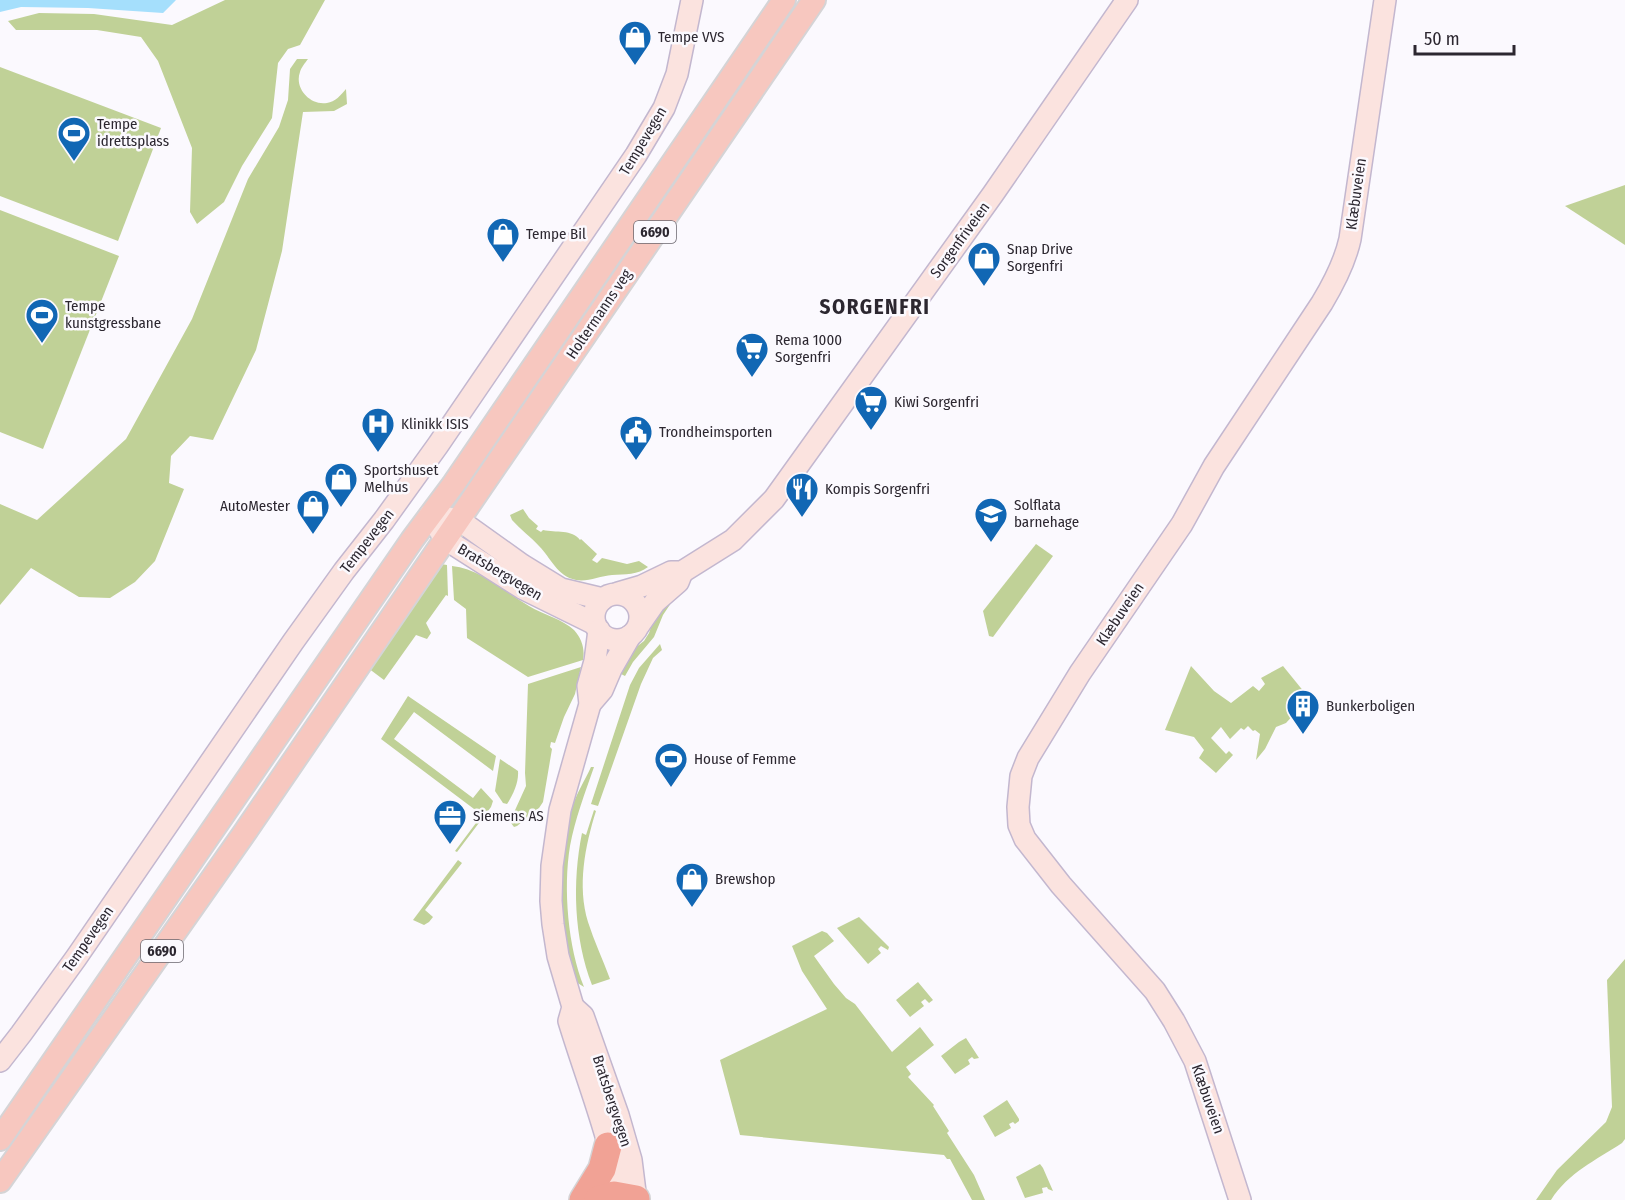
<svg xmlns="http://www.w3.org/2000/svg" width="1625" height="1200" viewBox="0 0 1625 1200" font-family="'Fira Sans Condensed',sans-serif">
<rect width="100%" height="100%" fill="#fbf9fe"/>
<!-- green -->
<g fill="#c0d197">
<polygon points="225,0 325,0 300,45 288,49 278,63 272,118 242,166 224,202 197,224 190,212 192,148 158,61 141,37 97,30 16,30 8,21 39,13 94,14 172,25"/>
<path d="M297 59H308C305 63 301 68 300 72 294 88 310 106 327 103 335 102 341 95 346 89L347 104 334 111 303 112 282 251 256 350 213 440 190 436 171 456 169 483 184 489 155 561 135 582 110 598 79 597 31 568 0 605V504L37 520 126 439 192 319 248 179 279 127 288 100 290 69Z"/>
<polygon points="0,67 161,128 118,241 0,196"/>
<polygon points="1625,185 1625,245 1565,206"/>
<polygon points="0,210 119,256 43,449 0,432"/>
<path d="M523 509 529 518 538 526 536 529 541 532 543 530C556 533 572 529 580 540L581 539 597 554 592 560 597 563 602 558 627 564 639 561 648 567C638 575 625 574 612 575 600 576 588 582 576 580 557 576 551 558 539 546 531 537 521 530 512 520L510 515Z"/>
<polygon points="1036,544 1053,556 993,637 989,636 983,611"/>
<polygon points="441,564 447,565 448,596 446,595 426,623 431,633 427,639 416,635 384,680 368,668"/>
<path d="M452 566C481 569 505 592 529 606 542 614 564 620 574 630 582 639 585 649 583 660L528 677 467 638 466 609 454 600Z"/>
<polygon points="673,600 663,615 654,637 633,662 625,676 617,672 631,651 644,641 649,633 655,615"/>
<polygon points="660,644 662,650 653,658 641,684 598,806 591,804 630,685 639,668"/>
<polygon points="1191,666 1214,691 1231,703 1253,686 1259,691 1265,684 1261,678 1283,666 1309,698 1286,723 1276,727 1265,749 1256,760 1260,734 1255,730 1253,731 1248,726 1244,730 1241,728 1230,739 1221,727 1211,738 1226,754 1229,751 1233,755 1216,773 1199,758 1204,750 1194,737 1165,730"/>
<polygon points="581,667 575,694 564,717 556,740 555,743 551,742 550,747 552,749 543,802 539,808 517,826 514,827 511,823 511,819 526,786 525,773 528,684"/>
<polygon points="408,696 496,756 493,771 414,712 394,739 473,798 481,788 493,801 491,807 457,852 455,851 482,815 381,739"/>
<path d="M500 759 518 771C519 782 513 795 507 804L503 803 495 791Z"/>
<path d="M591 767H594C585 793 575 819 570 846 563 889 568 947 584 987L576 982C561 927 555 864 572 808 576 794 585 780 591 767Z"/>
<path d="M594 810 596 811C585 846 577 886 588 922 594 941 603 960 610 979L592 985C574 938 572 882 582 833L586 835Z"/>
<polygon points="458,860 462,863 425,910 433,917 429,922 424,925 413,920"/>
<polygon points="859,917 889,947 888,950 881,946 878,949 881,953 868,964 837,928"/>
<polygon points="822,931 827,933 834,941 814,956 834,984 846,998 855,1004 892,1052 920,1027 934,1045 906,1067 911,1074 908,1077 934,1105 933,1106 949,1131 947,1133 974,1175 985,1200 972,1200 950,1159 947,1159 944,1155 740,1135 720,1060 827,1009 802,971 792,946"/>
<path d="M1625 959V1139L1622 1143C1596 1160 1568 1173 1551 1200H1536L1557 1170 1606 1122 1612 1107 1607 980Z"/>
<polygon points="918,982 933,1000 929,1003 925,999 921,1002 924,1006 910,1017 896,1000"/>
<polygon points="966,1038 979,1058 974,1059 972,1057 968,1060 970,1064 955,1074 941,1056 959,1042"/>
<polygon points="1007,1100 1019,1119 1019,1121 1015,1124 1013,1122 1009,1124 1011,1128 995,1137 983,1116"/>
<polygon points="1040,1164 1043,1168 1053,1191 1048,1189 1047,1187 1042,1188 1043,1193 1025,1198 1016,1177"/>
</g>
<!-- water -->
<polygon fill="#a5dffc" points="0,0 176,0 163,13 88,8 21,7 0,12"/>
<g fill="none" stroke-linecap="round" stroke-linejoin="round">
<defs>
<g id="secondary">
<polyline points="430,515 445,539 522,588 595,624"/>
<polyline points="443,517 459,520 522,565 561,589 603,599"/>
<polyline points="618,593 642,586 671,572 682,572 733,540 774,499 993,194 1127,0"/>
<circle cx="617" cy="617" r="23"/>
<polyline points="639,625 655,602 678,582 682,572"/>
<path d="M599 630 595 661 588 686 590 704 560 810 552 866 551 901 553 924 558 956 573 1007 569 1021C587 1080 611 1139 621 1200"/>
<polyline points="590,704 602,690 611,669 630,636"/>
<polyline points="573,1007 583,1016 618,1115 631,1160 636,1200"/>
<polyline points="0,1061 21,1034 76,958 293,642 344,571 384,520 438,445 636,155 664,108 677,74 692,0"/>
<path d="M1240 1200 1195 1061 1174 1021 1155 991 1061 885 1025 839 1019 825 1018 807 1021 776 1028 758 1080 673 1182 524 1214 466 1322 303C1334 283 1345 262 1350 239L1385 0"/>
</g>
<g id="primary">
<polyline points="0,1139 412,540 453,485 784,0"/>
<polyline points="0,1181 243,835 814,0"/>
</g>
<g id="highway">
<polyline points="583,1200 602,1169 608,1146"/>
<polyline points="598,1200 614,1195 636,1199"/>
</g>
</defs>
<!-- secondary casing -->
<use href="#secondary" stroke="#c3b7cf" stroke-width="24"/>
<!-- primary casing -->
<use href="#primary" stroke="#d5d4d6" stroke-width="26"/>
<!-- highway casing -->
<use href="#highway" stroke="#d5d4d6" stroke-width="30"/>
<!-- secondary -->
<use href="#secondary" stroke="#fbe3df" stroke-width="21"/>
<!-- primary -->
<use href="#primary" stroke="#f7c7bf" stroke-width="22"/>
<!-- highway -->
<use href="#highway" stroke="#f1a295" stroke-width="27"/>
</g>
<!-- icons -->
<defs>
<symbol id="shop-pin" viewBox="-11 -11 22 30"><path d="M0 17L-7.5 6A9.5 9.5 0 1 1 7.5 6Z" fill="#1167b4" stroke="#fbf9fe"/><path d="M-5-2.5h2.3a2.7 3.5 0 0 1 5.4 0H5L5.5 6h-11ZM-1.5-2.5h3a1.5 2.3 0 0 0-3 0Z" fill="#fff"/></symbol>
<symbol id="stadium-pin" viewBox="-11 -11 22 30"><path d="M0 17L-7.5 6A9.5 9.5 0 1 1 7.5 6Z" fill="#1167b4" stroke="#fbf9fe"/><path d="M0-5a6.5 5 0 1 0 0 10a6.5 5 0 1 0 0-10ZM-3.5-1.8h7v3.6h-7Z" fill="#fff"/></symbol>
<symbol id="supermarket-pin" viewBox="-11 -11 22 30"><path d="M0 17L-7.5 6A9.5 9.5 0 1 1 7.5 6Z" fill="#1167b4" stroke="#fbf9fe"/><path d="M-6-5.5h2.5l.6 2H6L4.5 2H-2.5L-4.4-4H-6ZM-1.5 3.2a1.3 1.3 0 1 0 .1 0ZM3 3.2a1.3 1.3 0 1 0 .1 0Z" fill="#fff"/></symbol>
<symbol id="hospital-pin" viewBox="-11 -11 22 30"><path d="M0 17L-7.5 6A9.5 9.5 0 1 1 7.5 6Z" fill="#1167b4" stroke="#fbf9fe"/><path d="M-5-5h3v3.5h4V-5h3V5h-3V1.5h-4V5h-3Z" fill="#fff"/></symbol>
<symbol id="civic-pin" viewBox="-11 -11 22 30"><path d="M0 17L-7.5 6A9.5 9.5 0 1 1 7.5 6Z" fill="#1167b4" stroke="#fbf9fe"/><path d="M-.6-6.5H3V-4.5H.6V-3L4-1V1h2V6H-6V1h2V-1L-.6-3ZM-1.2 2.5V6h2.4V2.5Z" fill="#fff"/></symbol>
<symbol id="restaurant-pin" viewBox="-11 -11 22 30"><path d="M0 17L-7.5 6A9.5 9.5 0 1 1 7.5 6Z" fill="#1167b4" stroke="#fbf9fe"/><path d="M-5-6h1v4h1v-4h1v4h1v-4h1v5L-1.5 .5V6h-2V.5L-5-1ZM5-6V6H3V1.5H1.5Q1.5-4 5-6Z" fill="#fff"/></symbol>
<symbol id="school-pin" viewBox="-11 -11 22 30"><path d="M0 17L-7.5 6A9.5 9.5 0 1 1 7.5 6Z" fill="#1167b4" stroke="#fbf9fe"/><path d="M0-5L7-2L0 1L-7-2ZM-4 1L0 2.5L4 1V4Q0 6-4 4Z" fill="#fff"/></symbol>
<symbol id="building-pin" viewBox="-11 -11 22 30"><path d="M0 17L-7.5 6A9.5 9.5 0 1 1 7.5 6Z" fill="#1167b4" stroke="#fbf9fe"/><path d="M-4-6H4V6H1V3H-1V6H-4ZM-2.5-4.3h1.7v1.8h-1.7ZM.8-4.3h1.7v1.8H.8ZM-2.5-1h1.7V.8h-1.7ZM.8-1h1.7V.8H.8Z" fill="#fff"/></symbol>
<symbol id="office-pin" viewBox="-11 -11 22 30"><path d="M0 17L-7.5 6A9.5 9.5 0 1 1 7.5 6Z" fill="#1167b4" stroke="#fbf9fe"/><path d="M-6-3h4V-5.5h4V-3h4V5H-6ZM-1-4.5V-3h2v-1.5ZM-6 0V1H6V0Z" fill="#fff"/></symbol>
</defs>
<g fill-rule="evenodd">
<use href="#shop-pin" x="616" y="18" width="38" height="52"/>
<use href="#stadium-pin" x="55" y="114" width="38" height="52"/>
<use href="#shop-pin" x="484" y="215" width="38" height="52"/>
<use href="#shop-pin" x="965" y="239" width="38" height="52"/>
<use href="#stadium-pin" x="23" y="296" width="38" height="52"/>
<use href="#supermarket-pin" x="733" y="330" width="38" height="52"/>
<use href="#supermarket-pin" x="852" y="383" width="38" height="52"/>
<use href="#hospital-pin" x="359" y="405" width="38" height="52"/>
<use href="#civic-pin" x="617" y="413" width="38" height="52"/>
<use href="#shop-pin" x="322" y="460" width="38" height="52"/>
<use href="#restaurant-pin" x="783" y="470" width="38" height="52"/>
<use href="#shop-pin" x="294" y="487" width="38" height="52"/>
<use href="#school-pin" x="972" y="495" width="38" height="52"/>
<use href="#building-pin" x="1284" y="687" width="38" height="52"/>
<use href="#stadium-pin" x="652" y="740" width="38" height="52"/>
<use href="#office-pin" x="431" y="797" width="38" height="52"/>
<use href="#shop-pin" x="673" y="860" width="38" height="52"/>
</g>
<g text-anchor="middle" stroke-width="5" stroke-linejoin="round" paint-order="stroke">
<!-- shield labels -->
<g fill="#fbf9fe" stroke="#6a666e" stroke-width="1.5">
<rect x="634" y="221" width="42" height="22" rx="4.5"/>
<rect x="141" y="940" width="42" height="22" rx="4.5"/>
</g>
<g font-size="14" font-weight="bold" fill="#2c2730">
<text x="655" y="237">6690</text>
<text x="162" y="956">6690</text>
</g>
<!-- poi labels -->
<g font-size="15" fill="#2c2730" stroke="#fbf9fe" text-anchor="start">
<text x="658" y="42">Tempe VVS</text>
<text x="97" y="129">Tempe<tspan x="97" dy="17">idrettsplass</tspan></text>
<text x="526" y="239">Tempe Bil</text>
<text x="1007" y="254">Snap Drive<tspan x="1007" dy="17">Sorgenfri</tspan></text>
<text x="65" y="311">Tempe<tspan x="65" dy="17">kunstgressbane</tspan></text>
<text x="775" y="345">Rema 1000<tspan x="775" dy="17">Sorgenfri</tspan></text>
<text x="894" y="407">Kiwi Sorgenfri</text>
<text x="401" y="429">Klinikk ISIS</text>
<text x="659" y="437">Trondheimsporten</text>
<text x="364" y="475">Sportshuset<tspan x="364" dy="17">Melhus</tspan></text>
<text x="825" y="494">Kompis Sorgenfri</text>
<text x="1014" y="510">Solflata<tspan x="1014" dy="17">barnehage</tspan></text>
<text x="290" y="511" text-anchor="end">AutoMester</text>
<text x="1326" y="711">Bunkerboligen</text>
<text x="694" y="764">House of Femme</text>
<text x="473" y="821">Siemens AS</text>
<text x="715" y="884">Brewshop</text>
</g>
<!-- street labels -->
<g font-size="15" fill="#2c2730" stroke="#fbf9fe">
<text transform="translate(643 141) rotate(-59)" y="5">Tempevegen</text>
<text transform="translate(1356 194) rotate(-82)" y="5">Klæbuveien</text>
<text transform="translate(960 240) rotate(-54)" y="5">Sorgenfriveien</text>
<text transform="translate(599 314) rotate(-56)" y="5">Holtermanns veg</text>
<text transform="translate(367 541) rotate(-52)" y="5">Tempevegen</text>
<text transform="translate(500 572) rotate(31)" y="5">Bratsbergvegen</text>
<text transform="translate(1120 614) rotate(-56)" y="5">Klæbuveien</text>
<text transform="translate(88 939) rotate(-55)" y="5">Tempevegen</text>
<text transform="translate(1208 1099) rotate(71)" y="5">Klæbuveien</text>
<text transform="translate(612 1101) rotate(72)" y="5">Bratsbergvegen</text>
</g>
<!-- district labels -->
<g font-size="21" font-weight="bold" letter-spacing="1.5" fill="#2c2730" stroke="#fbf9fe">
<text x="875" y="314">SORGENFRI</text>
</g>
</g>
<!-- scale -->
<path d="M1415 45v9h99v-9" fill="none" stroke="#2c2730" stroke-width="3"/>
<text x="1424" y="45" font-size="18" fill="#2c2730" stroke="#fbf9fe" stroke-width="4.5" paint-order="stroke">50 m</text>
</svg>
